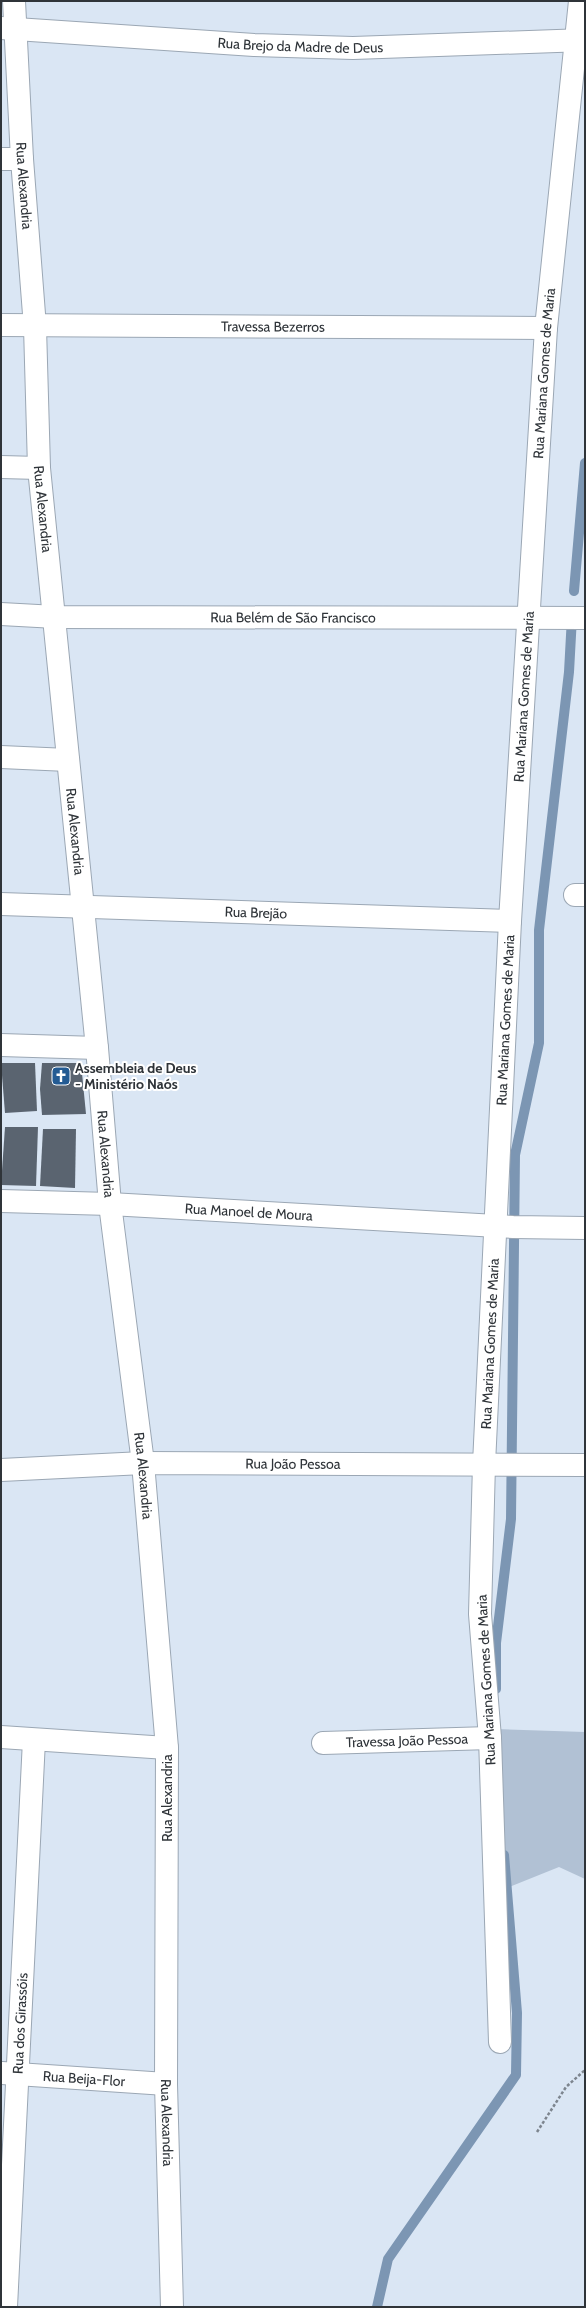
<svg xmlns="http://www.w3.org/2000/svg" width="586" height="2308" viewBox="0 0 586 2308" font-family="Cabin,sans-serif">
<rect width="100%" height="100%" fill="#dae6f4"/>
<!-- green -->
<polygon fill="#b1c1d4" points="496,1729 585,1732 585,1879 559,1867 507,1888 497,1759"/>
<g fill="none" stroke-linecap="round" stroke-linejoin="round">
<!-- stream -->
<g stroke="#7c96b3" stroke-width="10">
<polyline points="574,591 585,463"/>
<polyline points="496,1689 496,1643 511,1519 515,1155 539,1043 539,930 569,672 572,617"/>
<polyline points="377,2307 388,2259 516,2075 517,2013 504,1855"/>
</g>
</g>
<!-- building -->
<g fill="#5a6470">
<polygon points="1,1063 35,1063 37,1111 5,1113"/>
<polygon points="42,1063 81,1063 86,1114 42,1115 40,1089"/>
<polygon points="5,1127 38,1127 36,1186 1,1185"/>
<polygon points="43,1129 76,1129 75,1188 40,1186"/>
</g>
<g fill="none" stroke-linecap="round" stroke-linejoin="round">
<defs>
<g id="minor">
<path id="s1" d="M14 1 22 159 35 327 39 468 97 1048 110 1204 143 1463 167 1748 166 2084 172 2307"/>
<path id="s2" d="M1 28 254 45 353 48 585 40"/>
<polyline points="1,159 22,159"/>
<path id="s3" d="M1 325 546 328"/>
<polyline points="1,467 39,468"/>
<path id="s4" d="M1 614 56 617 585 618"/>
<polyline points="1,757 68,760"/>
<polyline points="575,895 585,895"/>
<path id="s5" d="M1 904 510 921"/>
<polyline points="1,1045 97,1048"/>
<path id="s6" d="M1 1201 110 1204 513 1227 585 1228"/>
<path id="s7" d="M1 1470 143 1463 585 1465"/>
<polyline points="1,1737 167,1748"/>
<path id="s8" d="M323 1743 490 1738"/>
<path id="s9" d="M500 2042 490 1738 480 1614 484 1464 510 921 546 328 580 1"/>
<path id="s10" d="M2 2073 166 2084"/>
<path id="s11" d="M6 2307 34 1740"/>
</g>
</defs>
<!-- minor casing -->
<use href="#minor" stroke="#9ba7b4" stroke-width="24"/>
<!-- path -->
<polyline stroke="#7d858e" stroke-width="2.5" stroke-dasharray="3 2" stroke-linecap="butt" points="537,2132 566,2087 585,2070"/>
<!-- minor -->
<use href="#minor" stroke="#fff" stroke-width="22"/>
</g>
<!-- icons -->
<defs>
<symbol id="church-square" viewBox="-11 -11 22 22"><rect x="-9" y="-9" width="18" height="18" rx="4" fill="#245b93" stroke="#fff"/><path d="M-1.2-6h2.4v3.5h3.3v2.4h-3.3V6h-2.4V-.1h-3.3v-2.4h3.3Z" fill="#fff"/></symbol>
</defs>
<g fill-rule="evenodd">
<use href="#church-square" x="50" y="1065" width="22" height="22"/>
</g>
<g text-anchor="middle" stroke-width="4" stroke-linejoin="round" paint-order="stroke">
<!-- street labels -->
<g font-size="14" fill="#2f3439" stroke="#fff">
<text dy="5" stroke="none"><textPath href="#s2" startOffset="300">Rua Brejo da Madre de Deus</textPath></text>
<text dy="5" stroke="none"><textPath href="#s1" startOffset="185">Rua Alexandria</textPath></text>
<text dy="5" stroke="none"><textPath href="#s3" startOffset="272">Travessa Bezerros</textPath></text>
<text dy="5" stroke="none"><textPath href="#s9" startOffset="1671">Rua Mariana Gomes de Maria</textPath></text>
<text dy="5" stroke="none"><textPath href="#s1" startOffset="509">Rua Alexandria</textPath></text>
<text dy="5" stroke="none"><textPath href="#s4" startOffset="292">Rua Belém de São Francisco</textPath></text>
<text dy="5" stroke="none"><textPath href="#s9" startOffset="1347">Rua Mariana Gomes de Maria</textPath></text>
<text dy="5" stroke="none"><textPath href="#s1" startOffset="833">Rua Alexandria</textPath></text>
<text dy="5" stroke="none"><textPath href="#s5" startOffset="255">Rua Brejão</textPath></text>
<text dy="5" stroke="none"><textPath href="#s9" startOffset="1023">Rua Mariana Gomes de Maria</textPath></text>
<text dy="5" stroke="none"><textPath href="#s1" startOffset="1157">Rua Alexandria</textPath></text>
<text dy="5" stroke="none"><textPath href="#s6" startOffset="248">Rua Manoel de Moura</textPath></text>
<text dy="5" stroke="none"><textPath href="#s9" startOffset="699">Rua Mariana Gomes de Maria</textPath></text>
<text dy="5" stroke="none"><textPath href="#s7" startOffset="292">Rua João Pessoa</textPath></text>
<text dy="5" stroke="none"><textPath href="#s1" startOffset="1481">Rua Alexandria</textPath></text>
<text transform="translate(486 1680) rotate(-93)" y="5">Rua Mariana Gomes de Maria</text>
<text dy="5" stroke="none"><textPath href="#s8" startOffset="84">Travessa João Pessoa</textPath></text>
<text transform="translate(167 1798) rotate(-90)" y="5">Rua Alexandria</text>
<text dy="5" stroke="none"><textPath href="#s11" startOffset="284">Rua dos Girassóis</textPath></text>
<text dy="5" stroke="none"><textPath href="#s10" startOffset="82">Rua Beija-Flor</textPath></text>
<text dy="5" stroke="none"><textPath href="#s1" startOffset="2129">Rua Alexandria</textPath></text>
</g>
<!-- poi labels -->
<g font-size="14" font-weight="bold" fill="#2f3439" stroke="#fff" text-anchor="start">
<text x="75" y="1073">Assembleia de Deus<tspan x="75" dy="16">- Ministério Naós</tspan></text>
</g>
</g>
<!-- border -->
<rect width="586" height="2308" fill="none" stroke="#2f3439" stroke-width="4"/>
</svg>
